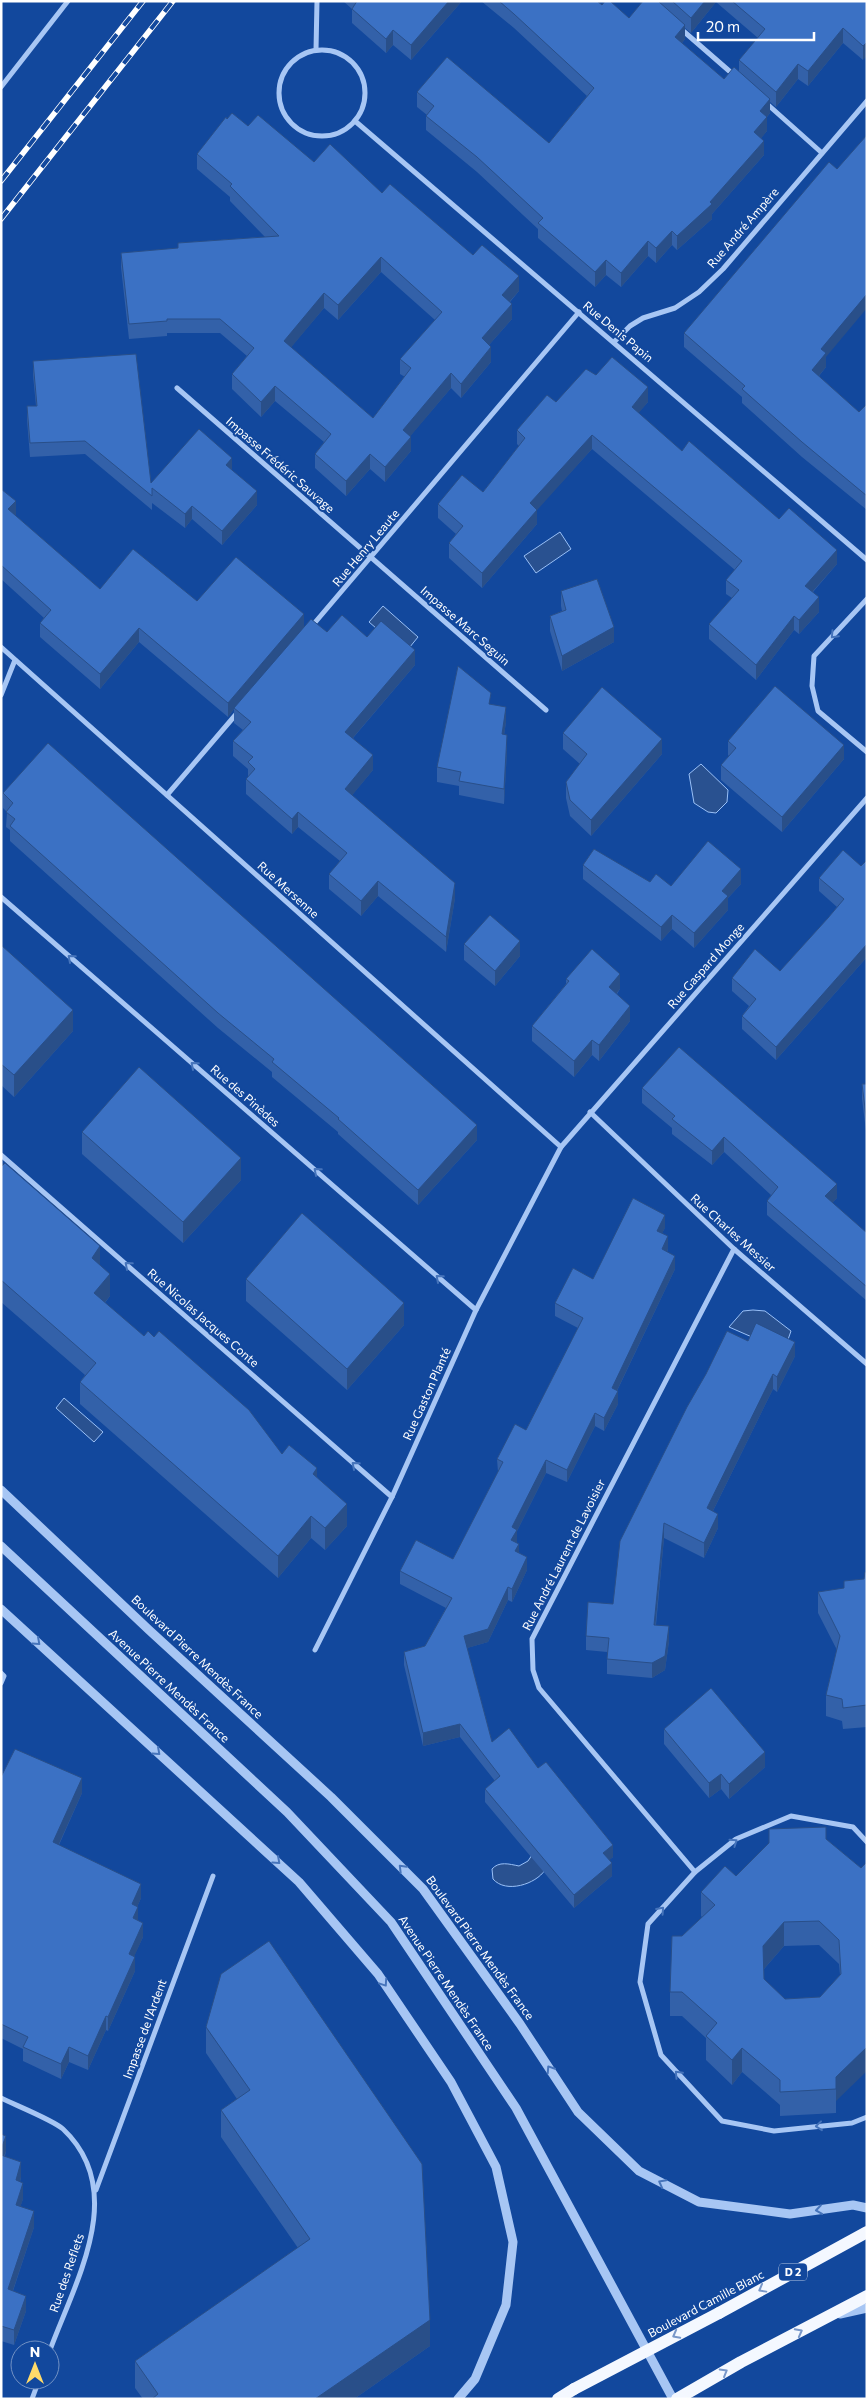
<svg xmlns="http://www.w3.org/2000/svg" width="868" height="2400" viewBox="0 0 868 2400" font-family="Commissioner,sans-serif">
<rect width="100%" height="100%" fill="#12489d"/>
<!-- water -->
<g fill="#295190" stroke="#99c0f7">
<polygon points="560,532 571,549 536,573 524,556"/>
<polygon points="383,606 418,637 405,653 369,622"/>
<polygon points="701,764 728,790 727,802 716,813 708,812 694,803 689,774"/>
<polygon points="753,1310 765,1311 791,1331 784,1351 729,1327 743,1311"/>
<polygon points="64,1398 103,1432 94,1442 56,1408"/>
<path d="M532 1855 545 1870C536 1884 506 1894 493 1879L492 1869C499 1861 509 1864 519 1866L528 1861Z"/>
</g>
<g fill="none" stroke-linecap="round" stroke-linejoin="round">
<!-- minor -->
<g stroke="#a7c6f4" stroke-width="5">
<polyline points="681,29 735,76"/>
<polyline points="316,50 317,1"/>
<circle cx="322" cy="93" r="43"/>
<polyline points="1,87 68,1"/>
<polyline points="766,103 822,153"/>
<polyline points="355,121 867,560"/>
<polyline points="614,342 630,326 643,318 675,308 699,292 723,269 867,101"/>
<polyline points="177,388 546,710"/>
<polyline points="867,599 814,656 812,686 818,711 867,752"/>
<polyline points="312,626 579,312"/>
<polyline points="1,647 561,1147"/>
<polyline points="1,695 15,660"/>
<polyline points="167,795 238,712"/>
<polyline points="1,897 476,1310"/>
<polyline points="590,1112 734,1249 867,1364"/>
<polyline points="1,1155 392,1497"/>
<polyline points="315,1650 392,1497 476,1310 561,1147 867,798"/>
<polyline points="1,1673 4,1676 1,1683"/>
<polyline points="867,1842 853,1827 791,1816 736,1839 695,1872 648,1924 640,1982 661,2055 722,2121 774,2131 852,2123 867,2117"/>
<polyline points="695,1872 539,1688 533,1670 532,1639 734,1249"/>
<path d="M1 2098C15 2105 53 2120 63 2129 129 2191 75 2282 50 2350"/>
<polyline points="96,2190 213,1876"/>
<polyline points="32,2399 39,2380"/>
</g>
<!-- tertiary -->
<g stroke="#a7c6f4" stroke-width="9">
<polyline points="1,1490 149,1630 331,1797 423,1889 520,2024 578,2112 639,2171 699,2202 790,2214 853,2205 867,2208"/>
<polyline points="1,1546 287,1812 391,1922 516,2108 673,2399"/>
<polyline points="1,1609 299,1882 378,1974 451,2082 496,2167 513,2242 506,2305 475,2379 458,2399"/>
<polyline points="840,2314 867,2308"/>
</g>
<!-- primary -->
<g stroke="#f4f8ff" stroke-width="12">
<polyline points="719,2313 867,2232"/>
<polyline points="558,2399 574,2389"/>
<polyline points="677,2399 741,2362 867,2296"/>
</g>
<defs>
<g id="rail">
<polyline points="1,181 143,1"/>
<polyline points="1,219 173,1"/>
</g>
</defs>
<!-- rail casing -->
<use href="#rail" stroke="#fff" stroke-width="5.5"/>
<!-- rail -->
<use href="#rail" stroke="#12489d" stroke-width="4" stroke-dasharray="11" stroke-linecap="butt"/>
<!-- primary-bridge -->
<polyline stroke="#f4f8ff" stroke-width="12" points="574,2389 719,2313"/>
</g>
<!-- wall -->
<g fill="#3361a9" fill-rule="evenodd">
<polygon points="343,1 462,1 411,60 393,45 386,53 352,23 352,9"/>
<path d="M481 1H597L602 5 629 18 643 1H867L863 60 843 43 808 86 798 79 776 107 770 102V113L767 117V131L761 138 764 155 712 214V219L677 250 672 245 656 263 648 256 621 287 606 275 595 287 538 238V229L477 172 426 130V116L427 115 417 107V92L549 143 587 96 514 28ZM716 2 758 38 739 60V72L724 79 682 43 685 39V28L691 33Z"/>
<path d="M227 119 248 126 314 162 382 193 473 255 519 291 510 302 512 319 489 345 491 362 461 398 451 388 410 436 411 451 385 482 370 469 346 496 315 468V454L324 442 275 401 261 417 232 389V374L247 356 220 333H167V336L129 339 121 267V253L178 248V243L265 237 230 201V197L197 169V154ZM381 272 435 320 400 359V374L405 377 373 418 291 347 324 308 338 320Z"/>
<polygon points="684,333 826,357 826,367 819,376 859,412 867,404 867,510 802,457 742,403 742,397 684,347"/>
<polygon points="33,361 151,483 232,471 257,505 222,545 192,519 185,528 152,503 152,510 85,454 30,457 27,420 27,406 36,406 33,375"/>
<polygon points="596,375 648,402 638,413 682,451 779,519 837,564 813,592 819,612 799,634 794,630 756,680 709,639 709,624 732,598 726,594 726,580 735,570 592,449 537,509 537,524 482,588 449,558 449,543 456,534 438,518 438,504 483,492 519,446 517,444 517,430"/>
<polygon points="1,489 16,515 16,516 100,589 197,601 327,632 367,637 415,665 353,738 373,770 352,795 455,898 446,952 378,896 361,916 329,889 329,874 340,861 298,827 292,834 246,794 246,779 248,777 248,769 233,756 233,741 243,730 234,723 234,709 228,717 139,642 100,689 40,637 40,623 44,618 1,579"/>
<polygon points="561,591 614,642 562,671 550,631 550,616 562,611 561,606"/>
<polygon points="491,704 506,722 504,735 507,750 504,804 459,795 459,786 437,782 437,767"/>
<polygon points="563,733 662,754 591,836 570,816 566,798 566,782 580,764 563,749"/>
<polygon points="728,741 844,759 782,832 721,780 721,765 729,756 728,755"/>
<polygon points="3,793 477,1140 418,1205 338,1134 338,1132 272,1077 272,1072 218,1028 10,841 10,830 6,827 7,812 3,808"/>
<polygon points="867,860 867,957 776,1060 742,1029 742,1016 749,1006 732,991 732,978 780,971 828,918 837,907 819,891 819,878 861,866"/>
<polygon points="583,865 650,882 671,886 741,884 728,898 728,910 694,948 672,929 661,941 583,879"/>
<polygon points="464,944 520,956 495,986 464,960"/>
<polygon points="1,945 73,1031 14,1097 1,1085"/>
<polygon points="566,979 620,989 617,994 630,1021 599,1061 592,1055 574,1077 532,1041 532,1026 566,984"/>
<polygon points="862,1084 867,1084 867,1139 862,1099"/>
<polygon points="642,1088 837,1198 832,1203 867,1233 867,1301 767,1215 767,1201 771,1195 724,1152 712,1165 672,1134 672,1128 642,1103"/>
<polygon points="82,1132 241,1180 183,1243 82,1154"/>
<polygon points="1,1167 100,1265 110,1296 105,1303 144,1336 154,1337 282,1454 317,1477 347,1526 325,1550 311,1538 278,1578 80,1404 80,1382 85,1375 1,1302"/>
<polygon points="665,1228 662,1233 668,1249 667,1252 675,1269 617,1391 618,1404 604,1431 595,1426 567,1482 546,1473 517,1531 516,1543 519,1552 527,1570 512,1602 508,1600 488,1642 467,1648 492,1742 538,1768 613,1857 609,1860 612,1876 574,1908 485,1802 485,1789 495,1781 460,1737 423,1746 404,1665 404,1652 425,1646 446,1608 400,1584 400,1571 453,1559 498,1472 497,1459 526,1430 578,1328 555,1316 555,1303 593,1279"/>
<polygon points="246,1279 404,1325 347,1390 246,1301"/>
<polygon points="748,1341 795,1356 777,1392 773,1389 713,1511 718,1528 704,1558 664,1538 656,1625 669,1641 665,1670 652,1678 607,1674 607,1652 586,1650 586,1636 613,1604"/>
<polygon points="867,1572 867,1727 843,1729 842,1721 826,1716 826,1695 837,1650 818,1613 818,1592 844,1589 844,1581 864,1579"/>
<polygon points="664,1729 765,1767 729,1799 721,1789 709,1798 664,1744"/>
<polygon points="1,1777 82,1793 59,1845 141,1898 137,1907 138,1920 143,1937 134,1956 135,1971 108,2031 106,2030 88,2070 69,2062 61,2079 23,2061 23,2049 1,2038"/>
<path d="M769 1829 826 1839 861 1868 836 2101V2113L780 2116V2105L742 2072 732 2085 706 2060V2038L682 2016H670V1992L682 1936 702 1917 701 1916V1892L736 1876 769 1843ZM819 1945 839 1964 840 1975 820 1997 785 1999 764 1979V1969L784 1946Z"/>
<polygon points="206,2027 430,2346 354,2399 143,2399 135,2388 135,2361 298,2248 221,2137 221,2110 237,2099 206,2053"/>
<polygon points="1,2134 6,2151 5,2156 21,2177 20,2182 23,2199 20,2207 34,2227 13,2291 26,2311 14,2345 1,2341"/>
</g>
<!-- shaded-wall -->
<g fill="#294f89">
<polygon points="449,1 462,1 411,60 411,45"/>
<polygon points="705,1 716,1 716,2 691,33 691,18"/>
<polygon points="685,25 685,39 675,52 675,37"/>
<polygon points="843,28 843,43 808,86 808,71"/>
<polygon points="393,30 393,45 386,53 386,39"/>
<polygon points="867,42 867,56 863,60 863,46"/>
<polygon points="798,64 798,79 776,107 776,92"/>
<polygon points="770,99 770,113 767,117 767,131 754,147 754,132 760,111"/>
<polygon points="764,141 764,155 712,214 712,219 677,250 677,236 710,202"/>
<polygon points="672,231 672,245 656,263 656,248"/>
<polygon points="648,241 648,256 621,287 621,273"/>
<polygon points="381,257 381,272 338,320 338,305"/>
<polygon points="606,260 606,275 595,287 595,272"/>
<polygon points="519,276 519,291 502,310 502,295"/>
<polygon points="324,293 324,308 284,356 284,341"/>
<polygon points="867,294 867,308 826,357 826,367 812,384 812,370 821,349"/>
<polygon points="512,304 512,319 482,353 482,338"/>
<polygon points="491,347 491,362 461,398 461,384"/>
<polygon points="451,373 451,388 403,445 403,430"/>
<polygon points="275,386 275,401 261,417 261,402"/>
<polygon points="648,387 648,402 632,421 632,407"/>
<polygon points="592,435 592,449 530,518 530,503"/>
<polygon points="411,437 411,451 385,482 385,467"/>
<polygon points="370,454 370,469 346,496 346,481"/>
<polygon points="232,458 232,472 226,465"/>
<polygon points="257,491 257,505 222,545 222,531"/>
<polygon points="16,501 16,515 8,523 8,509"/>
<polygon points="192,506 192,519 185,528 185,514"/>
<polygon points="537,510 537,524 482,588 482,573"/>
<polygon points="837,550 837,564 805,600 805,586"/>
<polygon points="819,597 819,612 799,634 799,620"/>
<polygon points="304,614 304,628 234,708 234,709 228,717 228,703"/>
<polygon points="794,616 794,630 756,680 756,665"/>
<polygon points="614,627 614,642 562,671 562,656"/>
<polygon points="139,628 139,642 100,689 100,674"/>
<polygon points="415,650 415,665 345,747 345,732"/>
<polygon points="506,707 506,722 502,749 502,734"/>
<polygon points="507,735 507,750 504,804 504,789"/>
<polygon points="662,739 662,754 591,836 591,820"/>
<polygon points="844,745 844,759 782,832 782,817"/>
<polygon points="373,755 373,770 345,804 345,789"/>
<polygon points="298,812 298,827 292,834 292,819"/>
<polygon points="741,869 741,884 728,898 728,910 694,948 694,933 722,891"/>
<polygon points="378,881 378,896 361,916 361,901"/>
<polygon points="455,883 455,898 446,952 446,937"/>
<polygon points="672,915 672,929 661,941 661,927"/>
<polygon points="520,941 520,956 495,986 495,971"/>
<polygon points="867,944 867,957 776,1060 776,1047"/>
<polygon points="620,974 620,989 609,1002 609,987"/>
<polygon points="630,1006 630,1021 599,1061 599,1045"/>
<polygon points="73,1010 73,1031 14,1097 14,1075"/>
<polygon points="592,1040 592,1055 574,1077 574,1061"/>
<polygon points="477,1125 477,1140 418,1205 418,1190"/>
<polygon points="724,1137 724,1152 712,1165 712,1151"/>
<polygon points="241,1158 241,1180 183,1243 183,1222"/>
<polygon points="837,1184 837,1198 825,1211 825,1196"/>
<polygon points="665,1215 665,1228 657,1243 657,1231"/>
<polygon points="668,1236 668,1249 662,1262 662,1249"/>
<polygon points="100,1246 100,1269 92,1258"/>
<polygon points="675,1256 675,1269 612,1401 612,1388"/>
<polygon points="110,1274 110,1296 94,1316 94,1293"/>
<polygon points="404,1303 404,1325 347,1390 347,1369"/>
<polygon points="795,1342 795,1356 777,1392 777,1377"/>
<polygon points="773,1374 773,1389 707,1523 707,1508"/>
<polygon points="618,1391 618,1404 604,1431 604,1418"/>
<polygon points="595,1413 595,1426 567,1482 567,1470"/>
<polygon points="546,1460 546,1473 517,1531 517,1543 511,1553 512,1527"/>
<polygon points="317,1468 317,1490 313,1474"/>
<polygon points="347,1504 347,1526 325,1550 325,1528"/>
<polygon points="718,1514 718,1528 704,1558 704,1543"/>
<polygon points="311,1516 311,1538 278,1578 278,1556"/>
<polygon points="664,1523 664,1538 654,1639 654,1625"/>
<polygon points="519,1544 519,1557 515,1551"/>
<polygon points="527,1557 527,1570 512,1602 512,1589"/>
<polygon points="508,1587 508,1600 488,1642 464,1649 464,1636"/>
<polygon points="669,1626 669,1641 665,1670 652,1678 652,1663"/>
<polygon points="460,1724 460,1737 423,1746 423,1733"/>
<polygon points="765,1752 765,1767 729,1799 729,1784"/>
<polygon points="721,1774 721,1789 709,1798 709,1783"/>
<polygon points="82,1778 82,1793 53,1857 53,1842"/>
<polygon points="613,1845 613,1857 603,1866 603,1853"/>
<polygon points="612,1863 612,1876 574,1908 574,1895"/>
<polygon points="141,1884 141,1898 132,1919 132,1904"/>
<polygon points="138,1907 138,1922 133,1918"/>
<polygon points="784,1922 784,1946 763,1970 763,1946"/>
<polygon points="143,1923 143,1937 129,1968 129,1954"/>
<polygon points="135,1957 135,1971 108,2031 108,2017"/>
<polygon points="106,2016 106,2030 88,2070 88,2056"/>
<polygon points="69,2047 69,2062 61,2079 61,2064"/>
<polygon points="867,2047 867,2071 836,2101 836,2077"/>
<polygon points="742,2048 742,2072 732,2085 732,2060"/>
<polygon points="6,2136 6,2151 1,2164 1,2149"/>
<polygon points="21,2162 21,2177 16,2196 16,2180"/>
<polygon points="23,2183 23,2199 16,2220 16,2205"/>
<polygon points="34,2211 34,2227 8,2305 8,2289"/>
<polygon points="26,2296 26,2311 14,2345 14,2330"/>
<polygon points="430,2320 430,2346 354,2399 315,2399"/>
</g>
<!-- building -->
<g fill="#3b71c4" stroke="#294f89" fill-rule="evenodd">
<polygon points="357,1 449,1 411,45 393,30 386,39 352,9"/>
<polygon points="499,1 597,1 602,5 605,1 610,1 629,18 643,1 658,1 685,25 675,37 724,79 734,67 770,99 760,111 767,117 754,132 764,141 710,202 712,204 677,236 672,231 656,248 648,241 621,273 606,260 595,272 538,223 543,218 477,157 426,116 434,106 417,92 447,57 549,143 594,88 514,14"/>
<polygon points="672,1 705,1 691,18"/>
<polygon points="732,1 867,1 867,42 863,46 843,28 808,71 798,64 776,92 739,60 765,29"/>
<path d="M232 113 248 126 258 115 314 162 330 144 382 193 390 184 473 255 482 245 519 276 502 295 512 304 482 338 491 347 461 384 451 373 403 430 411 437 385 467 370 454 346 481 315 454 331 434 275 386 261 402 232 374 254 348 220 319H167V321L129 324 121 253 178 248V243L279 236 230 186 232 184 197 154 226 117 227 119ZM381 257 442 312 400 359 411 368 373 418 284 341 324 293 338 305Z"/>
<polygon points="867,135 867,294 821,349 826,353 812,370 859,412 867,404 867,496 802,442 742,389 745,386 684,333 829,162 837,169"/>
<polygon points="136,354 151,483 199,429 232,458 226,465 257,491 222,531 192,506 185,514 152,488 152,496 85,441 30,443 27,406 37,406 33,361"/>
<polygon points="612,357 648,387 632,407 682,451 689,441 779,519 789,508 837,550 805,586 819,597 799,620 794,616 756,665 709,624 739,590 726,580 742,561 592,435 530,503 537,510 482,573 449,543 463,526 438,504 462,475 483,492 525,438 517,430 547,395 556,402 586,369 596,375"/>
<polygon points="1,489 16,501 8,509 100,589 133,549 197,601 236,557 304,614 228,703 139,628 100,674 40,623 51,610 1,565"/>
<polygon points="597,579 614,627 562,656 550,616 566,610 561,591"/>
<polygon points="342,615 367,637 381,621 415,650 345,732 373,755 345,789 455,883 446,937 378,881 361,901 329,874 347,853 298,812 292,819 246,779 255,769 248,762 253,757 233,741 251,722 234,708 311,619 327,632"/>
<polygon points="458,666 491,693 489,704 506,707 502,734 507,735 504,789 459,781 461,772 437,767"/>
<polygon points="775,686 844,745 782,817 721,765 736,748 728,741"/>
<polygon points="602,687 662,739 591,820 570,800 566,782 587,754 563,733"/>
<polygon points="48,743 477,1125 418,1190 338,1119 339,1118 272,1062 274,1059 218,1013 10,826 15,819 6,812 13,803 3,793"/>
<polygon points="708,841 741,869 722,891 728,896 694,933 672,915 661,927 583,865 594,849 650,882 656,874 671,886"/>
<polygon points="843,850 861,866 867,860 867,944 776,1047 742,1016 756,999 732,978 755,949 780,971 828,918 844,899 819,878"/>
<polygon points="490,915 520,941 495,971 464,944"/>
<polygon points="1,945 73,1010 14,1075 1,1064"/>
<polygon points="592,949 620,974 609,987 630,1006 599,1045 592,1040 574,1061 532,1026 569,981 566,979"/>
<polygon points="679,1047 837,1184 825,1196 867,1233 867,1287 767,1201 778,1187 746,1157 724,1137 712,1151 672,1119 675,1116 642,1088"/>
<polygon points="139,1067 241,1158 183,1222 82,1132"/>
<polygon points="862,1084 867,1084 867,1124"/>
<polygon points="5,1163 100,1246 92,1258 110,1274 94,1293 144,1336 148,1331 154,1337 159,1331 249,1410 282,1454 289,1445 317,1468 313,1474 347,1504 325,1528 311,1516 278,1556 80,1382 96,1363 1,1280 1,1167"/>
<polygon points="633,1198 665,1215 657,1231 668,1236 662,1249 675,1256 612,1388 618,1391 604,1418 595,1413 567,1470 546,1460 512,1527 517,1530 511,1540 519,1544 515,1551 527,1557 512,1589 508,1587 488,1629 464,1636 492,1742 509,1728 538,1768 546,1762 613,1845 603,1853 612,1863 574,1895 485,1789 500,1776 460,1724 423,1733 404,1652 425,1646 452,1598 400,1571 416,1540 453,1559 503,1462 497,1459 515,1424 526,1430 583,1318 555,1303 573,1268 593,1279"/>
<polygon points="302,1213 404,1303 347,1369 246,1279"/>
<polygon points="756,1323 795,1342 777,1377 773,1374 707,1508 718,1514 704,1543 664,1523 654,1625 669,1626 665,1656 652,1663 607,1659 609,1638 586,1636 588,1602 613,1604 620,1541 687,1407 706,1374 727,1331 748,1341"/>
<polygon points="865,1572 867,1572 867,1705 843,1708 842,1699 826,1695 840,1636 818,1592 844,1588 844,1581 864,1579"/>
<polygon points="711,1688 765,1752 729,1784 721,1774 709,1783 664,1729"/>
<polygon points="15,1749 82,1778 53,1842 141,1884 132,1904 138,1907 133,1918 143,1923 129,1954 135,1957 108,2017 106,2016 88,2056 69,2047 61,2064 23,2047 28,2037 1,2024 1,1777"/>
<path d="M826 1827V1839L861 1868 867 1862V2047L836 2077V2089L780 2092V2080L742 2048 732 2060 706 2036 717 2023 682 1992H670L672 1936H682L715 1905 701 1892 725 1866 736 1876 769 1843V1829ZM819 1921 839 1940 841 1974 820 1997 785 1999 764 1979 763 1946 784 1922Z"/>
<polygon points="269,1941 422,2164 430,2320 315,2399 152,2399 158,2394 135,2361 310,2239 221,2110 250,2090 206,2027 221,1974"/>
<polygon points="1,2134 6,2136 1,2149"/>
<polygon points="1,2155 21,2162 16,2180 23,2183 16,2205 34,2211 8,2289 26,2296 14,2330 1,2326"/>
</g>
<!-- one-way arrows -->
<defs><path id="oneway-chevron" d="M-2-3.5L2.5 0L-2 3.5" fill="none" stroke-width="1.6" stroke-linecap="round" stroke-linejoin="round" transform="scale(1.25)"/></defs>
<g stroke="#4674bb">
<use href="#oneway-chevron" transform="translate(834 635) rotate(133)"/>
<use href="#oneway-chevron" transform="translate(71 958) rotate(-139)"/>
<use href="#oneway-chevron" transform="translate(194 1065) rotate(-139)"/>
<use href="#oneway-chevron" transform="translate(317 1171) rotate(-139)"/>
<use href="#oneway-chevron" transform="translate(128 1265) rotate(-139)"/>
<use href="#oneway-chevron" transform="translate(439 1278) rotate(-139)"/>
<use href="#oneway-chevron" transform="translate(355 1465) rotate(-139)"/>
<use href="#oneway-chevron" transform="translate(37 1642) rotate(42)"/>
<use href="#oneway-chevron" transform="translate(157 1752) rotate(42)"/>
<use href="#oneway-chevron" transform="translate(734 1842) rotate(-35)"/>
<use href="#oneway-chevron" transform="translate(277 1861) rotate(42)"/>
<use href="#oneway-chevron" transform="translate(402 1868) rotate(-135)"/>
<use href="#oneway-chevron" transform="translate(661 1910) rotate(-48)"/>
<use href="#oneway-chevron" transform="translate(384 1983) rotate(56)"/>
<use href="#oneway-chevron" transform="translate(550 2069) rotate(-123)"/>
<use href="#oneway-chevron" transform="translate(678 2074) rotate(-133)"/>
<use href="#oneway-chevron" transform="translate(819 2126) rotate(174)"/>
<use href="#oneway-chevron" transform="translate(662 2183) rotate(-152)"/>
<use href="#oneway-chevron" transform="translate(819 2210) rotate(172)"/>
</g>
<g stroke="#7897c9">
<use href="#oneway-chevron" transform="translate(762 2289) rotate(151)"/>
<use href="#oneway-chevron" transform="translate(799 2332) rotate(-28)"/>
<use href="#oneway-chevron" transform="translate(676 2335) rotate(152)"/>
<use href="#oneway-chevron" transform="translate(724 2372) rotate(-30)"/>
</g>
<g text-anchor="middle" stroke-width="4" stroke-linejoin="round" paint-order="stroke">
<!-- shield labels -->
<rect fill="#12489d" stroke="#b8c8e2" stroke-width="1" x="779" y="2263.5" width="28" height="17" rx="4"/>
<g font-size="11" font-weight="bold" fill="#fff">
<text x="793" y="2276">D 2</text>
</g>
<!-- street labels -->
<g font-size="12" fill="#fff" stroke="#12489d">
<text transform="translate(743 228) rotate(-49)" y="4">Rue André Ampère</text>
<text transform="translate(618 332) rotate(40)" y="4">Rue Denis Papin</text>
<text transform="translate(280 465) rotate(41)" y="4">Impasse Frédéric Sauvage</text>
<text transform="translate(366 548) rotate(-50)" y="4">Rue Henry Leaute</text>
<text transform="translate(465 626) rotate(41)" y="4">Impasse Marc Seguin</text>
<text transform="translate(288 890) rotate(42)" y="4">Rue Mersenne</text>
<text transform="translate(706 966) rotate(-49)" y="4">Rue Gaspard Monge</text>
<text transform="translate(245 1096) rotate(41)" y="4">Rue des Pinèdes</text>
<text transform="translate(733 1233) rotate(42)" y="4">Rue Charles Messier</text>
<text transform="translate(203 1318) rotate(41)" y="4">Rue Nicolas Jacques Conte</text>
<text transform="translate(427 1394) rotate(-66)" y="4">Rue Gaston Planté</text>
<text transform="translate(564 1555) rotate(-63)" y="4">Rue André Laurent de Lavoisier</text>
<text transform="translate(197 1657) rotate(43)" y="4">Boulevard Pierre Mendès France</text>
<text transform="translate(169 1686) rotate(43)" y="4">Avenue Pierre Mendès France</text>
<text transform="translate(480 1948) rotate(54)" y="4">Boulevard Pierre Mendès France</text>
<text transform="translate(446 1983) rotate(56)" y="4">Avenue Pierre Mendès France</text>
<text transform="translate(145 2029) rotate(-70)" y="4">Impasse de l'Ardent</text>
<text transform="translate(67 2273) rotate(-71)" y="4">Rue des Reflets</text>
<text transform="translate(706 2304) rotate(-28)" y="4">Boulevard Camille Blanc</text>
</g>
</g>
<!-- border -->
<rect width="868" height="2400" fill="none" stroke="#ffffff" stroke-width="5"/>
<!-- north arrow -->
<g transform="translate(35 2365)"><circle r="24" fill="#12489d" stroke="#7191c4"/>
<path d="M0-4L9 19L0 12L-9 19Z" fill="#ffdb6a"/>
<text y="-8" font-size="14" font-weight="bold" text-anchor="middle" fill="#ffffff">N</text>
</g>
<!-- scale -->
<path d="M698 32v8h116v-8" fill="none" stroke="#ffffff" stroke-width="2.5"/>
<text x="706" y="32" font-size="15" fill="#ffffff" stroke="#12489d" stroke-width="4" paint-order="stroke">20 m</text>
</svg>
